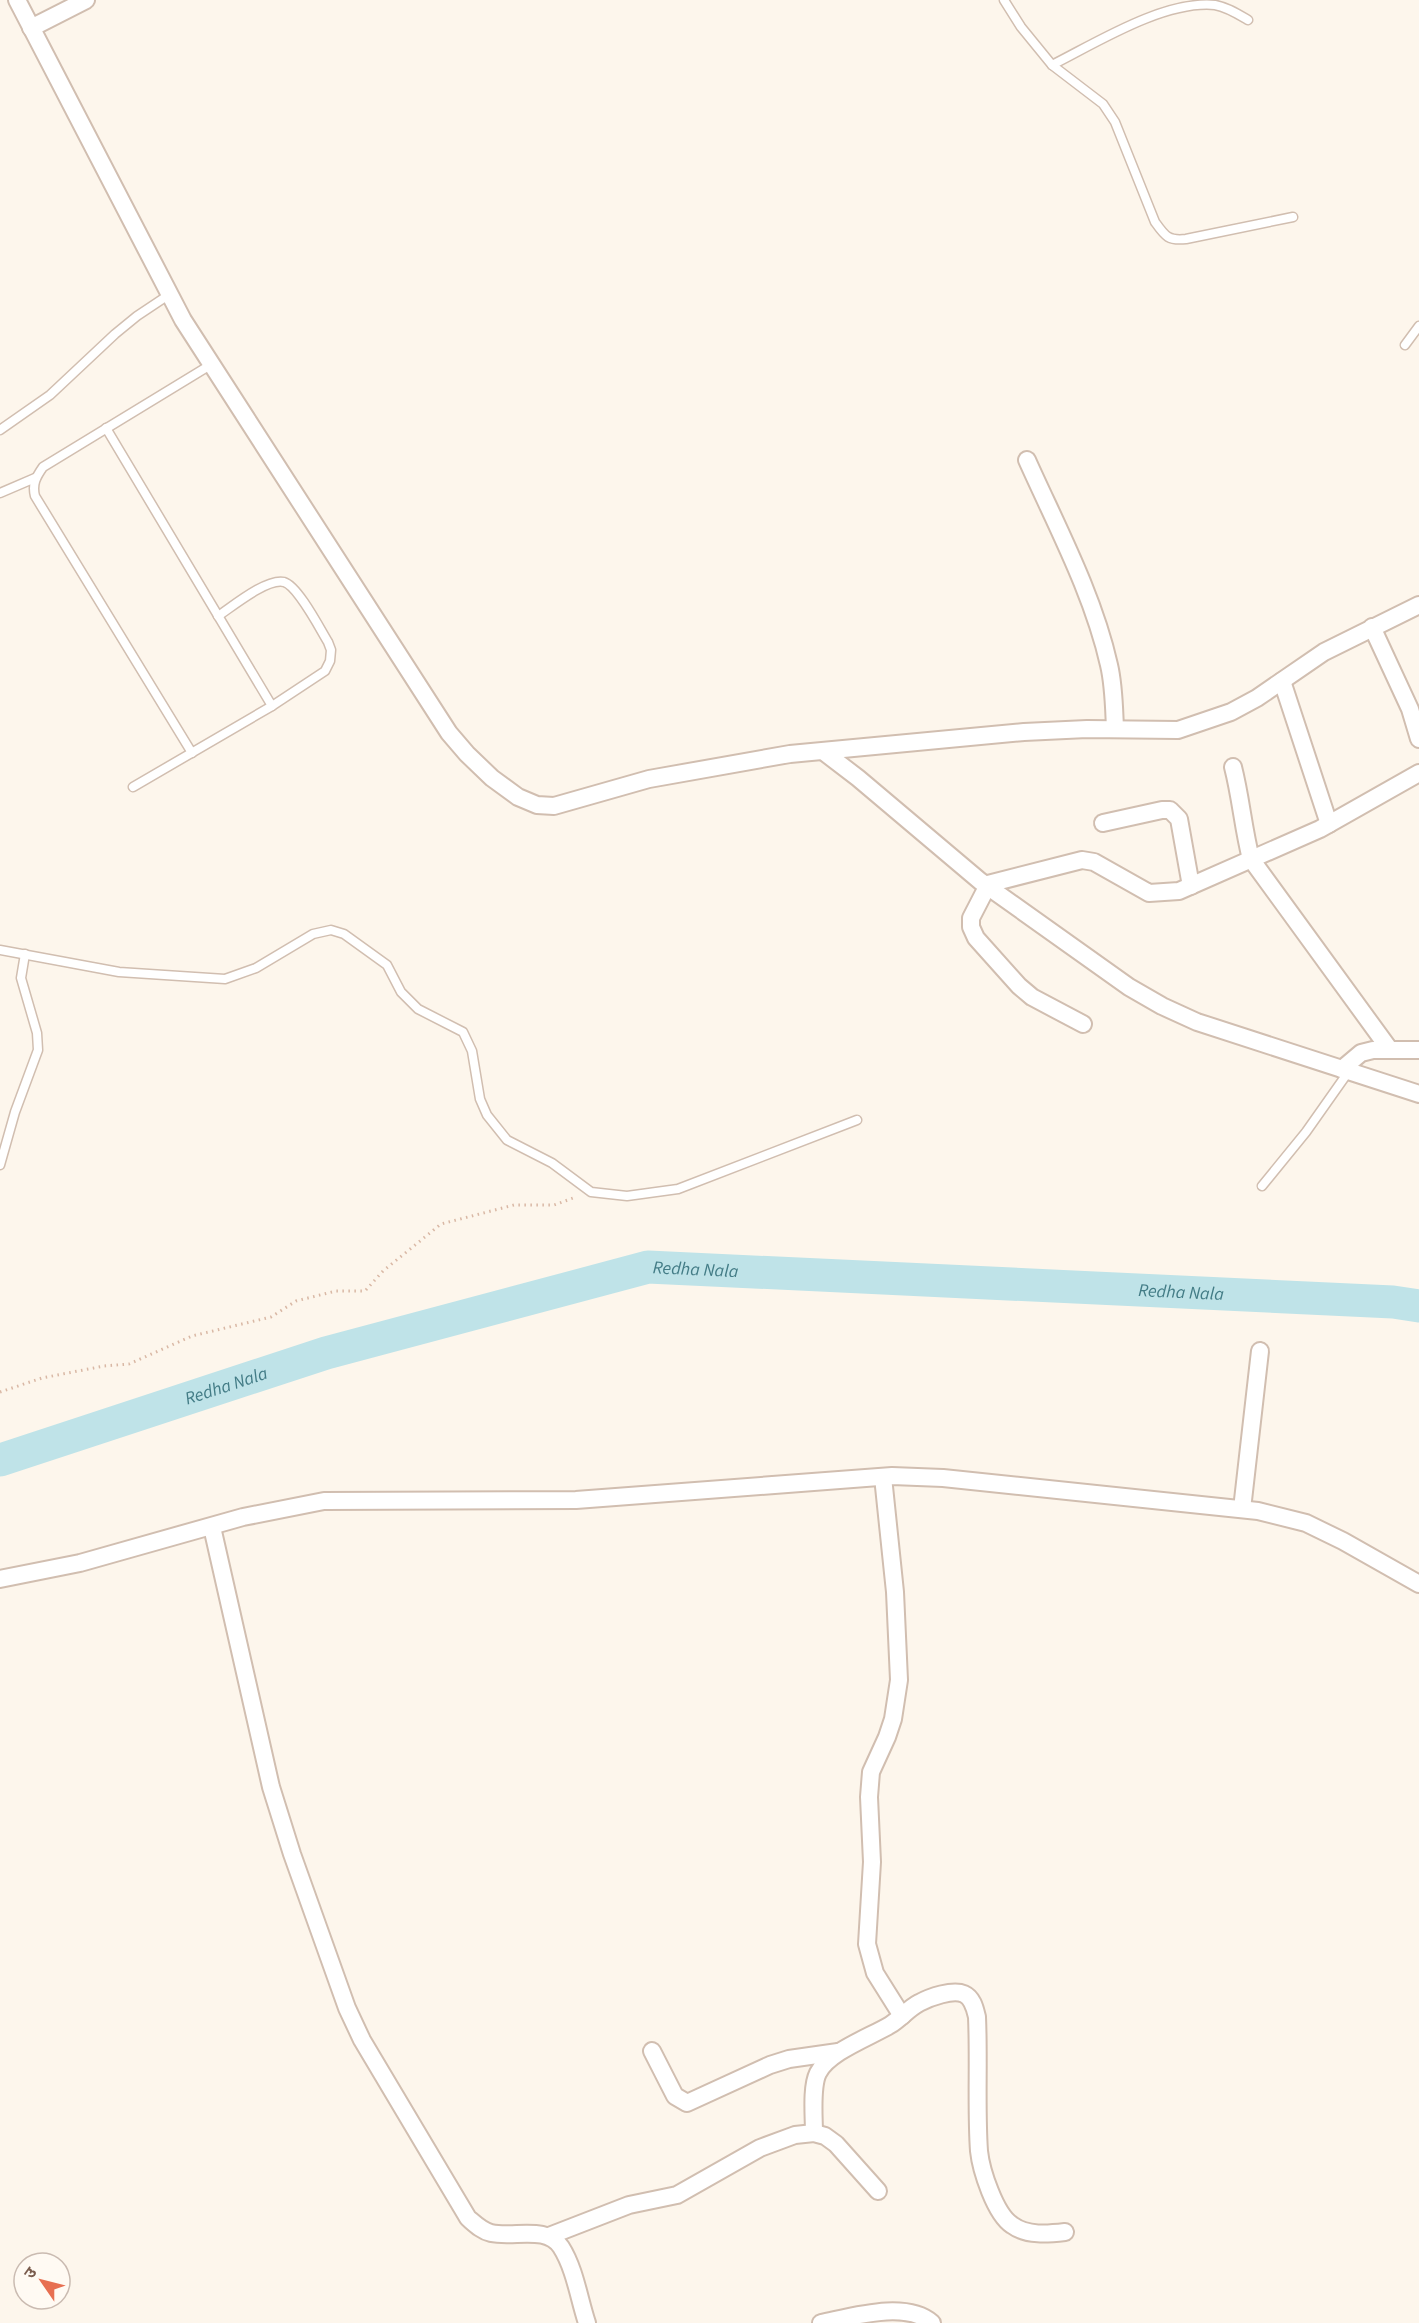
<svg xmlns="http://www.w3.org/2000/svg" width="1419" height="2323" viewBox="0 0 1419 2323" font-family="'Source Sans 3','Noto Sans Devanagari',sans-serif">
<rect width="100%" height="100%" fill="#fdf6ec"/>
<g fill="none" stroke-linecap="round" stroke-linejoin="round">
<!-- river -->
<path stroke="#bfe3e8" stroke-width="33" id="s1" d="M0 1460 326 1353 648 1267 1393 1302 1419 1306"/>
<defs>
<g id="lane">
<path d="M1004 0 1021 27 1052 65 1103 104 1115 122 1155 222C1165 236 1168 241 1186 239L1293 217"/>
<path d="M1052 65C1096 43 1164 0 1215 5 1227 7 1238 14 1248 20"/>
<polyline points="1405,345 1419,326"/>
<polyline points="106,428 272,706"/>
<polyline points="0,430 50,395 115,334 137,316 170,294"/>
<polyline points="0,493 35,478"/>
<path d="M192 753 35 496C32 484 36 477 43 467L212 364"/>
<path d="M133 787 272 706 325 671 330 661 331 650 328 642C320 629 298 586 284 582 267 578 233 606 218 616"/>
<polyline points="0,950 119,972 225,979 256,968 313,934 331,930 344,934 387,965 401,992 418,1009 463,1032 472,1051 480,1099 487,1115 507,1140 552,1163 591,1192 627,1196 678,1189 857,1120"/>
<polyline points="0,1165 15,1112 38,1050 37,1033 21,978 25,954"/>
<polyline points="1262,1186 1306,1132 1349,1071"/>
</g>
<g id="street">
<polyline points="17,0 183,320 449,733 467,754 492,778 518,797 537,805 554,806 649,779 790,754 1024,732 1087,729 1178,730 1231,712 1257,698 1324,652 1419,605"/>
<polyline points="31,28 86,0"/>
<path d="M1027 460C1057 527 1093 594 1109 665 1114 686 1114 708 1115 729"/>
<polyline points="1372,627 1410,709 1419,739"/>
<polyline points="1282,681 1329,824"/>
<polyline points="824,752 858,778 980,881 1129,987 1162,1006 1197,1022 1419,1094"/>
<path d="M1233 767C1241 798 1243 828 1251 859L1390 1050"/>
<polyline points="1103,823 1162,810 1170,810 1179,819 1191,886"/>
<polyline points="984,885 1082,860 1094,862 1149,893 1179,891 1320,829 1419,773"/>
<polyline points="987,887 971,918 971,927 976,938 1019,986 1032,997 1083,1024"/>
<polyline points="1342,1069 1361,1053 1373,1050 1419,1050"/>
<polyline points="883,1477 895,1592 899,1680 893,1719 887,1737 871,1772 869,1797 872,1862 867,1944 875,1973 902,2016"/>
<polyline points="1242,1509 1260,1351"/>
<path d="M212 1527 271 1787 292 1854 347 2008 362 2040 468 2218C475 2224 482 2231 491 2233 514 2238 547 2225 561 2247 575 2269 579 2299 587 2323"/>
<polyline points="0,1579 80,1563 243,1517 324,1501 576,1500 892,1476 943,1478 1258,1511 1306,1523 1343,1541 1419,1584"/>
<polyline points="652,2051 675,2096 687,2103 770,2065 789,2059 838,2052"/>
<path d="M814 2133C814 2117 811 2087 818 2073 828 2052 870 2037 890 2025 900 2019 909 2008 919 2003 930 1997 953 1989 964 1994 973 1998 975 2009 977 2017 979 2062 976 2107 979 2151 981 2170 995 2214 1012 2225 1027 2236 1048 2234 1065 2232"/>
<polyline points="549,2236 629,2205 677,2195 760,2148 795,2135 814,2133 825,2136 836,2144 878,2191"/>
<path d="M821 2323C851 2317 906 2300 932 2323"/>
</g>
</defs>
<!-- lane casing -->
<use href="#lane" stroke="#d1beb0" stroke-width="11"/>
<!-- street casing -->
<use href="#street" stroke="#d1beb0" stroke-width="20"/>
<!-- path -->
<polyline stroke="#d9b8a5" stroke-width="3" stroke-dasharray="1.5 4.5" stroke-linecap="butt" points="0,1392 42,1378 104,1366 129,1364 192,1336 271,1317 296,1301 336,1291 365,1291 383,1271 441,1224 514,1205 554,1205 576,1197"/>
<!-- lane -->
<use href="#lane" stroke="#fff" stroke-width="8"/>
<!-- street -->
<use href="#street" stroke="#fff" stroke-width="16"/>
</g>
<g text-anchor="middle" stroke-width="6" stroke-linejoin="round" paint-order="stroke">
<!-- water labels -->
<g font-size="18" font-style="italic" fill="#437c86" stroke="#fffaf3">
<text dy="6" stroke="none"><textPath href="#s1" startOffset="724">Redha Nala</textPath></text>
<text dy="6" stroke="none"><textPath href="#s1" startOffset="1210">Redha Nala</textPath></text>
<text dy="6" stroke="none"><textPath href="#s1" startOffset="238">Redha Nala</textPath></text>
</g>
</g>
<!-- north arrow -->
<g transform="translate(42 2281) rotate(305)"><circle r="28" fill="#fffaf3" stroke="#cabbb1" stroke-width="1.5"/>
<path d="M0-4.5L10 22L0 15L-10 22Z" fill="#e76f51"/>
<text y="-9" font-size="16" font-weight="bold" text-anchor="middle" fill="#7a5c4d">उ</text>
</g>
</svg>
